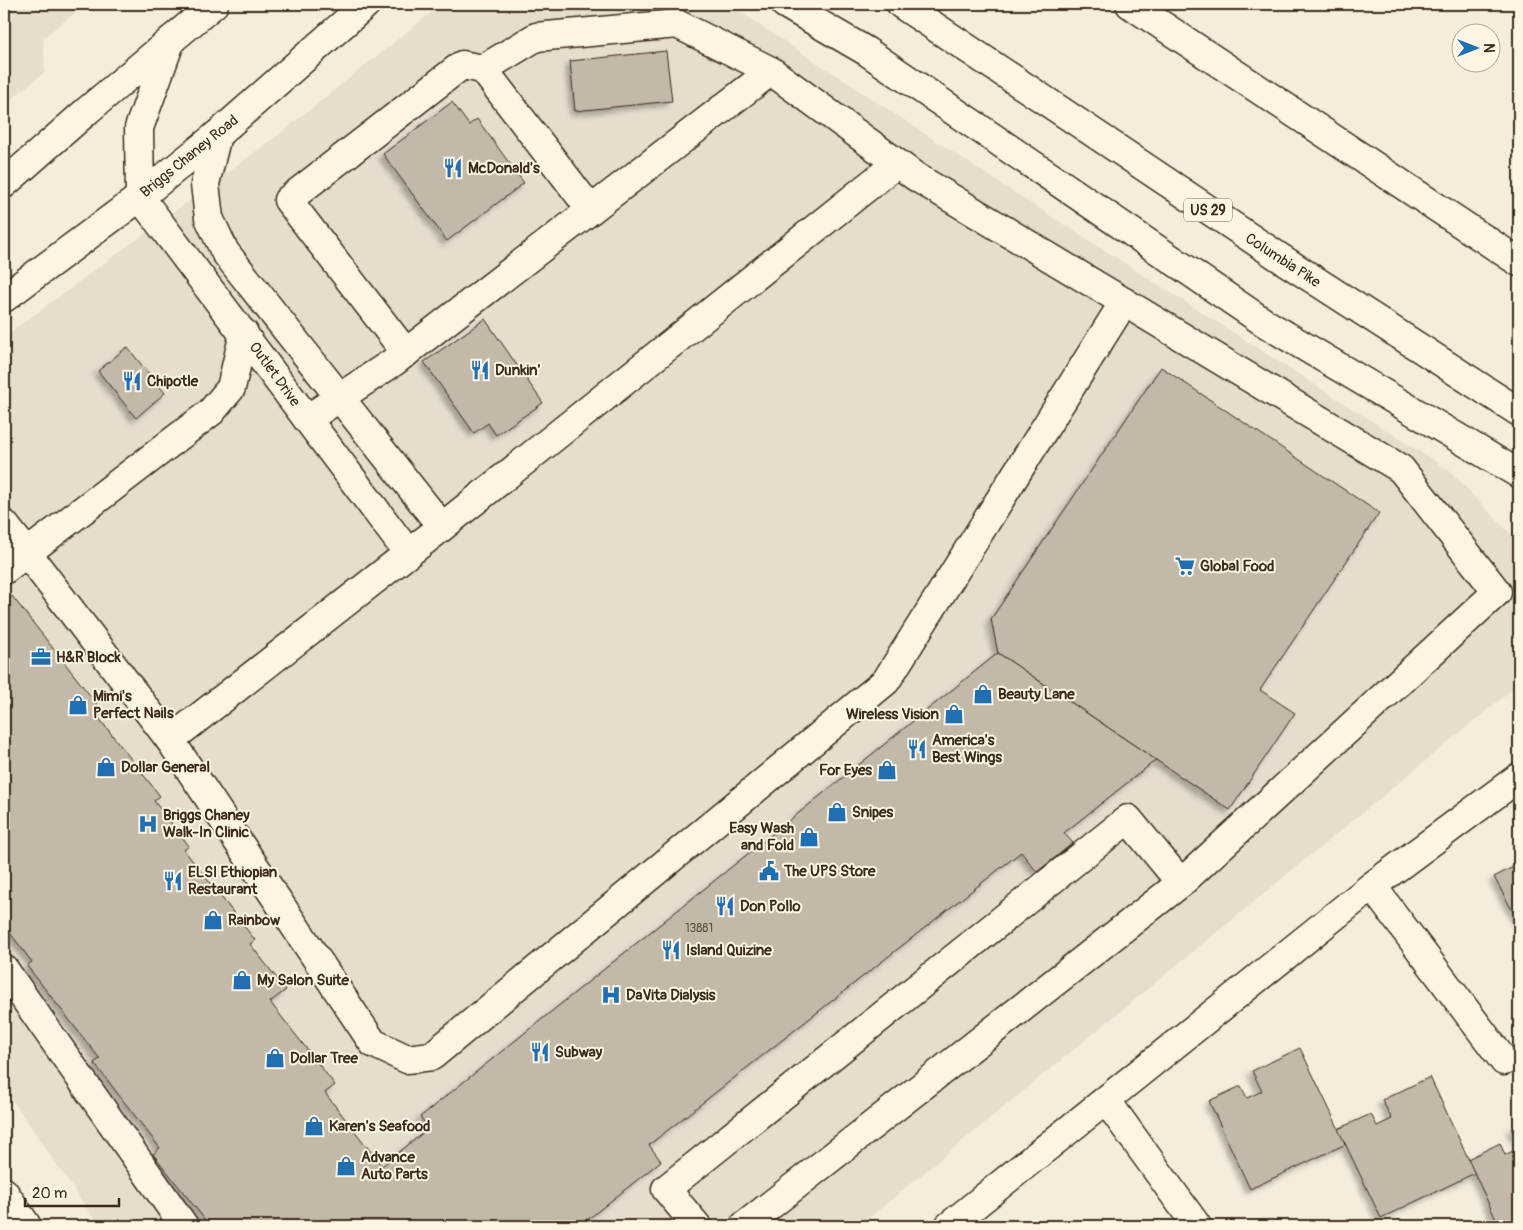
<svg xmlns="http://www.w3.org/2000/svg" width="1523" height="1230" viewBox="0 0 1523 1230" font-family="Pangolin,sans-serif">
<defs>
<filter id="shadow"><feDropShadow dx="-4.5" dy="4.5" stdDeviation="2.5" flood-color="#0004"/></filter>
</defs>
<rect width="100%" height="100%" fill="#f4eddd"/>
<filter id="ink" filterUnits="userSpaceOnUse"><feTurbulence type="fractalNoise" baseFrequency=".02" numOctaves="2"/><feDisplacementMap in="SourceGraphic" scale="10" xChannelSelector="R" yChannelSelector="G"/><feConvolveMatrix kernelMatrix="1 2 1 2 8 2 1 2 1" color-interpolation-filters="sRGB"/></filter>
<g filter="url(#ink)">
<!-- built -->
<g fill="#e5ddce">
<polygon points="4,4 86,4 43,38 45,72 4,105"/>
<polygon points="442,4 728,4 1024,199 1450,471 1519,543 1519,684 859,1226 99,1226 4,1088 4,337 277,136"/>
</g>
<!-- building -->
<g fill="#c3b9aa" stroke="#3b2a1e" filter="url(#shadow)">
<polygon points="666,51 672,101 575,111 570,61"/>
<polygon points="452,102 469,125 477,119 524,183 447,241 383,154"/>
<polygon points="485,319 543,403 496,435 488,423 474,433 424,362"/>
<polygon points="127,347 165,393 136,418 98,371"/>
<polygon points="1161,367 1379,513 1260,690 1295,713 1230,810 998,653 991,619"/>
<polygon points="12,596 103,712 98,717 160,796 154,801 189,846 184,850 255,940 250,944 286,990 270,1002 335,1085 325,1093 382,1166 429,1128 420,1117 998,653 1156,760 1064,833 1073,843 1037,872 1021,852 649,1145 661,1161 587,1220 591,1226 210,1226 153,1154 160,1148 94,1063 100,1059 27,966 32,962 4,925 4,603"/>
<polygon points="1519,864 1519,923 1494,877"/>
<polygon points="1300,1048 1346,1144 1250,1189 1209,1101 1241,1086 1247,1098 1262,1091 1252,1071"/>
<polygon points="1430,1077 1475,1173 1381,1218 1338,1129 1371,1114 1377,1126 1392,1119 1382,1100"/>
<polygon points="1519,1125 1519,1145 1511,1128"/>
<polygon points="1500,1143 1505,1155 1519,1148 1519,1226 1499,1226 1468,1159"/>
</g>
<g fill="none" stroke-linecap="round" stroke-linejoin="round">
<defs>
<g id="minor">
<polyline points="483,69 536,37 677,24 771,71"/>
<polyline points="217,135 205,184 209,218 225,252 442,527"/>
<polyline points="140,197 408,553"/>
<polyline points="1124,302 1401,469 1497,592 1181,883"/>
<polyline points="406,353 288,200 462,65 483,69 591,210"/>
<polyline points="4,524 27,553 211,412 231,388 244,333"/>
<polyline points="4,570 27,553 170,740 442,527 896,164"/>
<polyline points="170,740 373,1043 407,1059 432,1056 886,681 1124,302 916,177 771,71 395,361 307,419"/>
<polyline points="1372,886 1504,1061"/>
<polyline points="4,969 184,1226"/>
<polyline points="1106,1100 1197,1226"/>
<polyline points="4,1192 27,1226"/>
<polyline points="697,1226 666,1189 1128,819 1181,883 744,1226"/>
<polyline points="949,1226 1372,886 1519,777"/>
</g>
<g id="major">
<polyline points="4,184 88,110 214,4"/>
<polyline points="140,197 139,128 171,40"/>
<polyline points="4,298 140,197 217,135 366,4"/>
</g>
<g id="highway">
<polyline points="785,4 866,51 1265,323 1519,474"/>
<polyline points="901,4 1279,257 1519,412"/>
<polyline points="1130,4 1519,262"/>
</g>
</defs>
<!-- minor casing -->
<use href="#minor" stroke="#3b2a1e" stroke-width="31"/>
<!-- major casing -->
<use href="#major" stroke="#3b2a1e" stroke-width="31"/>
<!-- highway casing -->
<use href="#highway" stroke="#3b2a1e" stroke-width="31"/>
<!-- minor -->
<use href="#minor" stroke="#fcf5e5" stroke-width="28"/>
<!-- major -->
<use href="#major" stroke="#fcf5e5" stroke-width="28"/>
<!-- highway -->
<use href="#highway" stroke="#fcf5e5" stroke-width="28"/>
</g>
</g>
<!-- icons -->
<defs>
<symbol id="restaurant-bare" viewBox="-9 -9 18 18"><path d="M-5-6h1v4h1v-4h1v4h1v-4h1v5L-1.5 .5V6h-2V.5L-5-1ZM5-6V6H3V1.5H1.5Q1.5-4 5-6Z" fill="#1f6fb2" stroke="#fcf5e5" stroke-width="2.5" paint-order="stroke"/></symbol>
<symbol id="supermarket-bare" viewBox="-9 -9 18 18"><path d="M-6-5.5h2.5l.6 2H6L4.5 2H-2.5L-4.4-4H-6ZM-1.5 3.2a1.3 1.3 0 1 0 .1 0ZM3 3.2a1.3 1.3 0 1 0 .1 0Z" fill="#1f6fb2" stroke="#fcf5e5" stroke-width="2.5" paint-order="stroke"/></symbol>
<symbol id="office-bare" viewBox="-9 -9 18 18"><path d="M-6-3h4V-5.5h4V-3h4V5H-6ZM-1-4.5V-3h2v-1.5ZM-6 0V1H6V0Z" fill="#1f6fb2" stroke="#fcf5e5" stroke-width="2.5" paint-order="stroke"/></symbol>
<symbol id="shop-bare" viewBox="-9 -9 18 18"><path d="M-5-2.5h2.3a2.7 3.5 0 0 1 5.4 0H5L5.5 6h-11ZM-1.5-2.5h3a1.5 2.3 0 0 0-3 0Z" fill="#1f6fb2" stroke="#fcf5e5" stroke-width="2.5" paint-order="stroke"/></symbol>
<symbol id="hospital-bare" viewBox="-9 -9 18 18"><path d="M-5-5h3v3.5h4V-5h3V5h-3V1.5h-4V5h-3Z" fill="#1f6fb2" stroke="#fcf5e5" stroke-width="2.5" paint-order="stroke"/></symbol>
<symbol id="civic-bare" viewBox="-9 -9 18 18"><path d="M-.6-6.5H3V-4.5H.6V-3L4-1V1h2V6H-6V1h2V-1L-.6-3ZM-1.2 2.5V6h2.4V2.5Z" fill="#1f6fb2" stroke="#fcf5e5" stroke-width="2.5" paint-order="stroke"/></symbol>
</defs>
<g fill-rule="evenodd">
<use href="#restaurant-bare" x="439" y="154" width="28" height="28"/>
<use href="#restaurant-bare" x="466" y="356" width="28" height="28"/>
<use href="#restaurant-bare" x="118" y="367" width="28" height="28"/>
<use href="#supermarket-bare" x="1171" y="552" width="28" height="28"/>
<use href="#office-bare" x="27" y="643" width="28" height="28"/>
<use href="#shop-bare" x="969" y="680" width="28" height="28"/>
<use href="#shop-bare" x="64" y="691" width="28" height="28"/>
<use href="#shop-bare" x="940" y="700" width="28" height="28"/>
<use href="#restaurant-bare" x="903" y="735" width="28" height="28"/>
<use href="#shop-bare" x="92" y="753" width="28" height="28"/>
<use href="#shop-bare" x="873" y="756" width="28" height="28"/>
<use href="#shop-bare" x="823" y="798" width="28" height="28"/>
<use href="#hospital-bare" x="134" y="810" width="28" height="28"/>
<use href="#shop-bare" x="795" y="823" width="28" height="28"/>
<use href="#civic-bare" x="755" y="857" width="28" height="28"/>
<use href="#restaurant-bare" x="159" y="867" width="28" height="28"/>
<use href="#restaurant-bare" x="711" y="892" width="28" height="28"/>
<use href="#shop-bare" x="199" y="906" width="28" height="28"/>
<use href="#restaurant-bare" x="657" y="936" width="28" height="28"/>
<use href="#shop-bare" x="228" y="966" width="28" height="28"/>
<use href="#hospital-bare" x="597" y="981" width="28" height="28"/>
<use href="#restaurant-bare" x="526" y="1038" width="28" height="28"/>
<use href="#shop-bare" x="261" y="1044" width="28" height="28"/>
<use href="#shop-bare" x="300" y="1112" width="28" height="28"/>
<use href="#shop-bare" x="332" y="1152" width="28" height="28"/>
</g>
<g text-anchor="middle" stroke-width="4" stroke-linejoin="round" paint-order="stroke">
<!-- number labels -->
<g font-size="12" fill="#5d4e41">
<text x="699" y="932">13881</text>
</g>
<!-- shield labels -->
<rect fill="#fcf5e5" stroke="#75675a" stroke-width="1" x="1184" y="198.5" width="48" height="23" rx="4"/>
<g font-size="14" font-weight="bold" fill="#3b2a1e">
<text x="1208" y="215">US 29</text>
</g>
<!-- street labels -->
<g font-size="15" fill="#3b2a1e" stroke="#fcf5e5">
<text transform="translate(189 156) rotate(-39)" y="5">Briggs Chaney Road</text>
<text transform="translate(1283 260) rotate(33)" y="5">Columbia Pike</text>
<text transform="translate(275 374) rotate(54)" y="5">Outlet Drive</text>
</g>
<!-- poi labels -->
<g font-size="15" font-weight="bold" fill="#3b2a1e" stroke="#fcf5e5" text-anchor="start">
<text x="468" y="173">McDonald's</text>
<text x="495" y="375">Dunkin'</text>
<text x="147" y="386">Chipotle</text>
<text x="1200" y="571">Global Food</text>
<text x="56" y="662">H&amp;R Block</text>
<text x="998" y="699">Beauty Lane</text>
<text x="93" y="701">Mimi's<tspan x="93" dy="17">Perfect Nails</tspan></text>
<text x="939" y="719" text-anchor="end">Wireless Vision</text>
<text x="932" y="745">America's<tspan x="932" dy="17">Best Wings</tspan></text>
<text x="121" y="772">Dollar General</text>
<text x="872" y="775" text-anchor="end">For Eyes</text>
<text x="852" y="817">Snipes</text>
<text x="163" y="820">Briggs Chaney<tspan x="163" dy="17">Walk-In Clinic</tspan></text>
<text x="794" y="833" text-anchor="end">Easy Wash<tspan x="794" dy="17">and Fold</tspan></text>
<text x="784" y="876">The UPS Store</text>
<text x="188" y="877">ELSI Ethiopian<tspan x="188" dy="17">Restaurant</tspan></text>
<text x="740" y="911">Don Pollo</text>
<text x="228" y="925">Rainbow</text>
<text x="686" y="955">Island Quizine</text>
<text x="257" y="985">My Salon Suite</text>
<text x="626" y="1000">DaVita Dialysis</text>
<text x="555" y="1057">Subway</text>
<text x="290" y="1063">Dollar Tree</text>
<text x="329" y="1131">Karen's Seafood</text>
<text x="361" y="1162">Advance<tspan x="361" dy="17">Auto Parts</tspan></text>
</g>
</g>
<!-- margin -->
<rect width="1523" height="1230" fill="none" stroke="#fcf5e5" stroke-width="20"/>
<rect x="10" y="10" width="1503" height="1210" fill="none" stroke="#3b2a1e" stroke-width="2" filter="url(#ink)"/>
<!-- north arrow -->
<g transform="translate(1476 48) rotate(90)"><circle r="24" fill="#fcf5e5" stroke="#afa495"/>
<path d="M0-4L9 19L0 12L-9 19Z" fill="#1f6fb2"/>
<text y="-8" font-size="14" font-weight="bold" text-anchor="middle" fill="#3b2a1e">N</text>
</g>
<!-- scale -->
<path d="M25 1198v8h94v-8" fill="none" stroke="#3b2a1e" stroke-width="2.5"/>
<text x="32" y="1198" font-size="15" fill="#3b2a1e" stroke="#fcf5e5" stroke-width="4" paint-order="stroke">20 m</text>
</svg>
